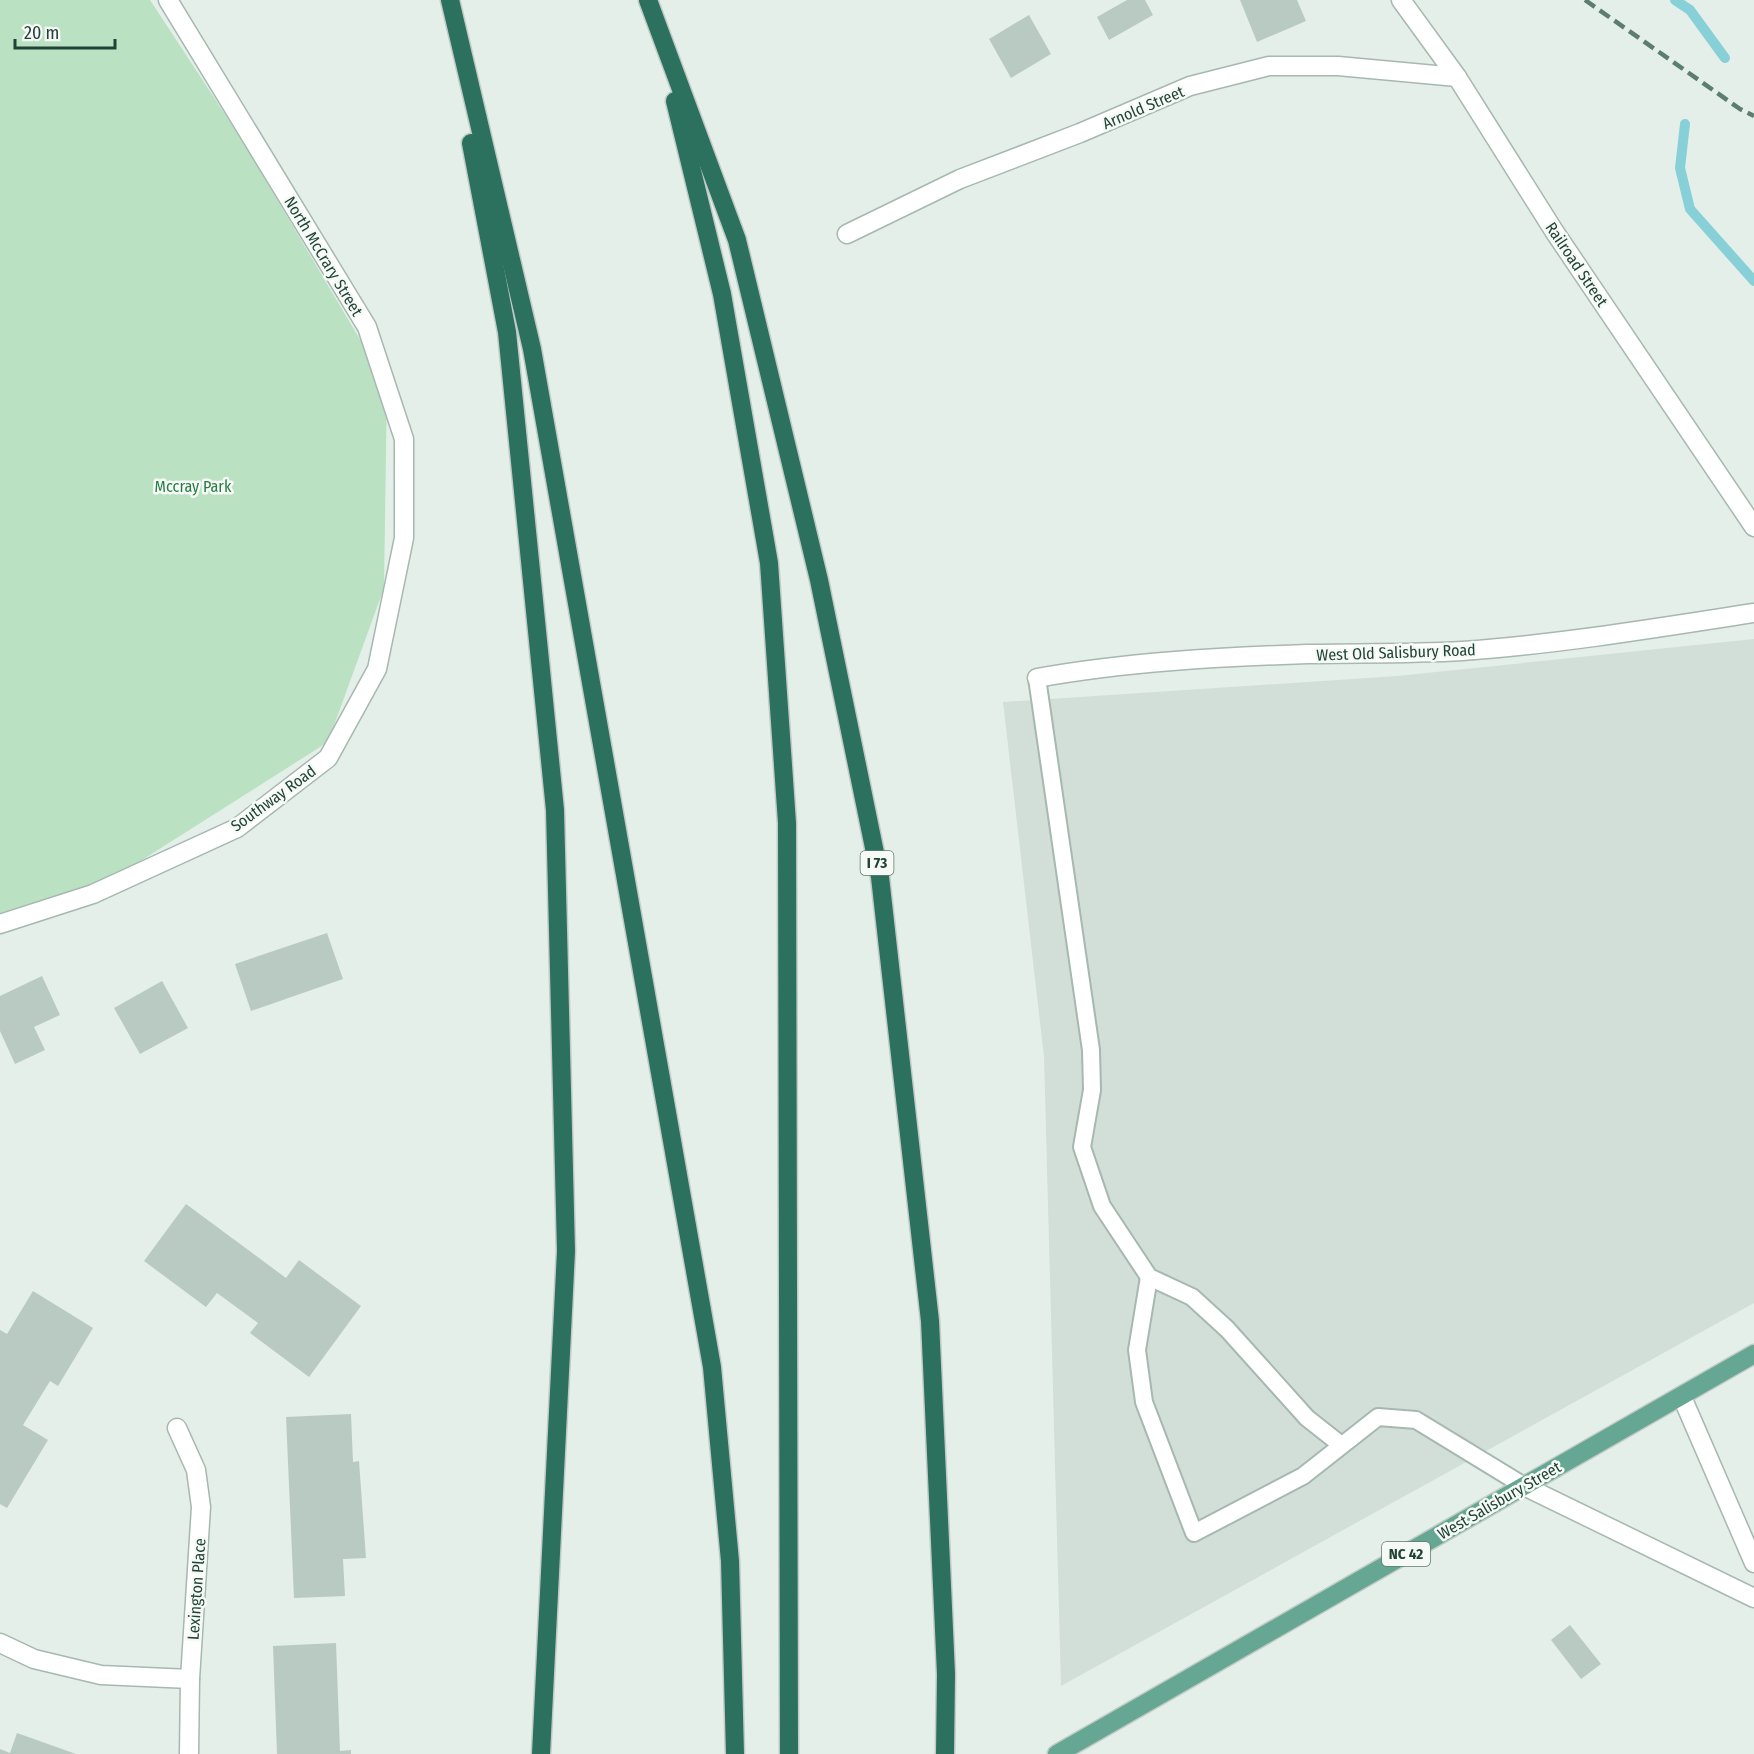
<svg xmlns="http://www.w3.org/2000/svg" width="1754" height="1754" viewBox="0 0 1754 1754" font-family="'Fira Sans Condensed',sans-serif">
<rect width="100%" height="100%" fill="#e4efe9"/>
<!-- built -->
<polygon fill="#d2dfd8" points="1754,639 1754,1303 1061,1686 1044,1057 1003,702 1397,676"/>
<!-- green -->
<polygon fill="#bbe1c3" points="0,0 150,0 240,137 387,385 384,588 328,742 112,879 0,915"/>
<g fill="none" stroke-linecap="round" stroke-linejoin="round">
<!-- stream -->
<g stroke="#88d0d7" stroke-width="10">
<polyline points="1675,0 1690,10 1725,58"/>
<polyline points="1685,124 1680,168 1690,209 1754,281"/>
</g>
</g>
<!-- building -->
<g fill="#b9cac2">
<polygon points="1127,0 1145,0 1153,15 1109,40 1097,17"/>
<polygon points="1240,0 1297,0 1306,21 1257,42"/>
<polygon points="1029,15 1051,54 1011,78 989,39"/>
<polygon points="327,933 343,979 251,1011 235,964"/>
<polygon points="42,976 60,1015 34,1027 45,1050 15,1064 0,1031 0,996"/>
<polygon points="162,981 188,1028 140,1054 114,1008"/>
<polygon points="186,1204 286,1278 299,1260 361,1306 309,1377 250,1333 258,1323 217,1293 206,1307 144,1261"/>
<polygon points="33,1291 93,1328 58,1386 50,1381 23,1425 48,1440 7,1508 0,1504 0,1330 7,1334"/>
<polygon points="351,1414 353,1462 359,1461 366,1558 343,1559 345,1596 294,1598 286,1417"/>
<polygon points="1570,1625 1601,1664 1581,1679 1551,1640"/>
<polygon points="336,1643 340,1751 351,1750 351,1754 277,1754 273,1646"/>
<polygon points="17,1733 76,1754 0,1754 0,1749 10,1753"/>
</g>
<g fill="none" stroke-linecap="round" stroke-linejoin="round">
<defs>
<g id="service">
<polyline points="1037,678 1091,1050 1092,1090 1082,1147 1102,1206 1149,1277 1192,1297 1227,1329 1307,1418 1340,1444"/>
<polyline points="1149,1277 1137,1350 1144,1402 1194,1533 1303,1476 1378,1417 1416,1420 1524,1486"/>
</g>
<g id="minor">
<polyline points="1401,0 1457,77 1554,231 1754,527"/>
<polyline points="847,234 960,179 1080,133 1190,86 1269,66 1338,66 1457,77"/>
<path d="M1037 678C1126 662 1218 657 1308 654 1359 653 1411 654 1462 651 1560 644 1657 628 1754 613"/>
<polyline points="0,924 93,894 237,828 328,758 377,669 404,538 404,439 367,327 168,0"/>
<polyline points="1682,1397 1754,1563"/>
<polyline points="177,1428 196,1470 201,1507 190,1679 189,1754"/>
<polyline points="1524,1486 1754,1598"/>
<polyline points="0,1643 34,1659 101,1675 190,1679"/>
</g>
<polyline id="primary" points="1057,1754 1754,1354"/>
<g id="motorway">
<polyline points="450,0 532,349 712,1367 730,1561 735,1754"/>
<polyline points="648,0 737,240 819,580 880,877 930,1321 946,1674 945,1754"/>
<polyline points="675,101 722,294 769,563 787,823 789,1754"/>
<polyline points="471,143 507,332 555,810 566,1251 541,1754"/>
</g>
</defs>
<!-- service casing -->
<use href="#service" stroke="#a6b8b0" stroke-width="20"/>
<!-- minor casing -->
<use href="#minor" stroke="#a6b8b0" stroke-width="21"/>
<!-- primary casing -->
<use href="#primary" stroke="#c1cac7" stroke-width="21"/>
<!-- motorway casing -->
<use href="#motorway" stroke="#c1cac7" stroke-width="21"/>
<!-- service -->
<use href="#service" stroke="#fff" stroke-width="16"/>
<!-- minor -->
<use href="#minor" stroke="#fff" stroke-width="18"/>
<!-- primary -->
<use href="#primary" stroke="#65a792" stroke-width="18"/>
<!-- motorway -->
<use href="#motorway" stroke="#2b715e" stroke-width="18"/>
<!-- rail -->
<polyline stroke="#5c7d72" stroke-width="4.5" stroke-dasharray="12 6" stroke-linecap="butt" points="1585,0 1740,109 1754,116"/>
</g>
<g text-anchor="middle" stroke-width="5" stroke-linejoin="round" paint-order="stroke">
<!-- shield labels -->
<g fill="#f5faf7" stroke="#617971" stroke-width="1.5">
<rect x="860.5" y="851" width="33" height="24" rx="4.5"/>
<rect x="1382" y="1542" width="48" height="24" rx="4.5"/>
</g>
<g font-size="15" font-weight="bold" fill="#224237">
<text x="877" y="868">I 73</text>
<text x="1406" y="1559">NC 42</text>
</g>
<!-- street labels -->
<g font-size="16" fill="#224237" stroke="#f5faf7">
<text transform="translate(1143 107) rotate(-23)" y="6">Arnold Street</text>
<text transform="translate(324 256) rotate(59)" y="6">North McCrary Street</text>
<text transform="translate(1577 264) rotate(56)" y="6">Railroad Street</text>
<text transform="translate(1396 652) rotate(-2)" y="6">West Old Salisbury Road</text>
<text transform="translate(273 798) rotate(-36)" y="6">Southway Road</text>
<text transform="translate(1499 1500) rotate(-30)" y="6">West Salisbury Street</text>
<text transform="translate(196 1589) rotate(-86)" y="6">Lexington Place</text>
</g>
<!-- park labels -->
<g font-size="16" fill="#287c43" stroke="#f5faf7">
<text x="193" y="492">Mccray Park</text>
</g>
</g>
<!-- scale -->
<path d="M15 39v9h100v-9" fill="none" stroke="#224237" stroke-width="3"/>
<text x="24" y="39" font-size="18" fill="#224237" stroke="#f5faf7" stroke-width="4.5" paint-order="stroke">20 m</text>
</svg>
